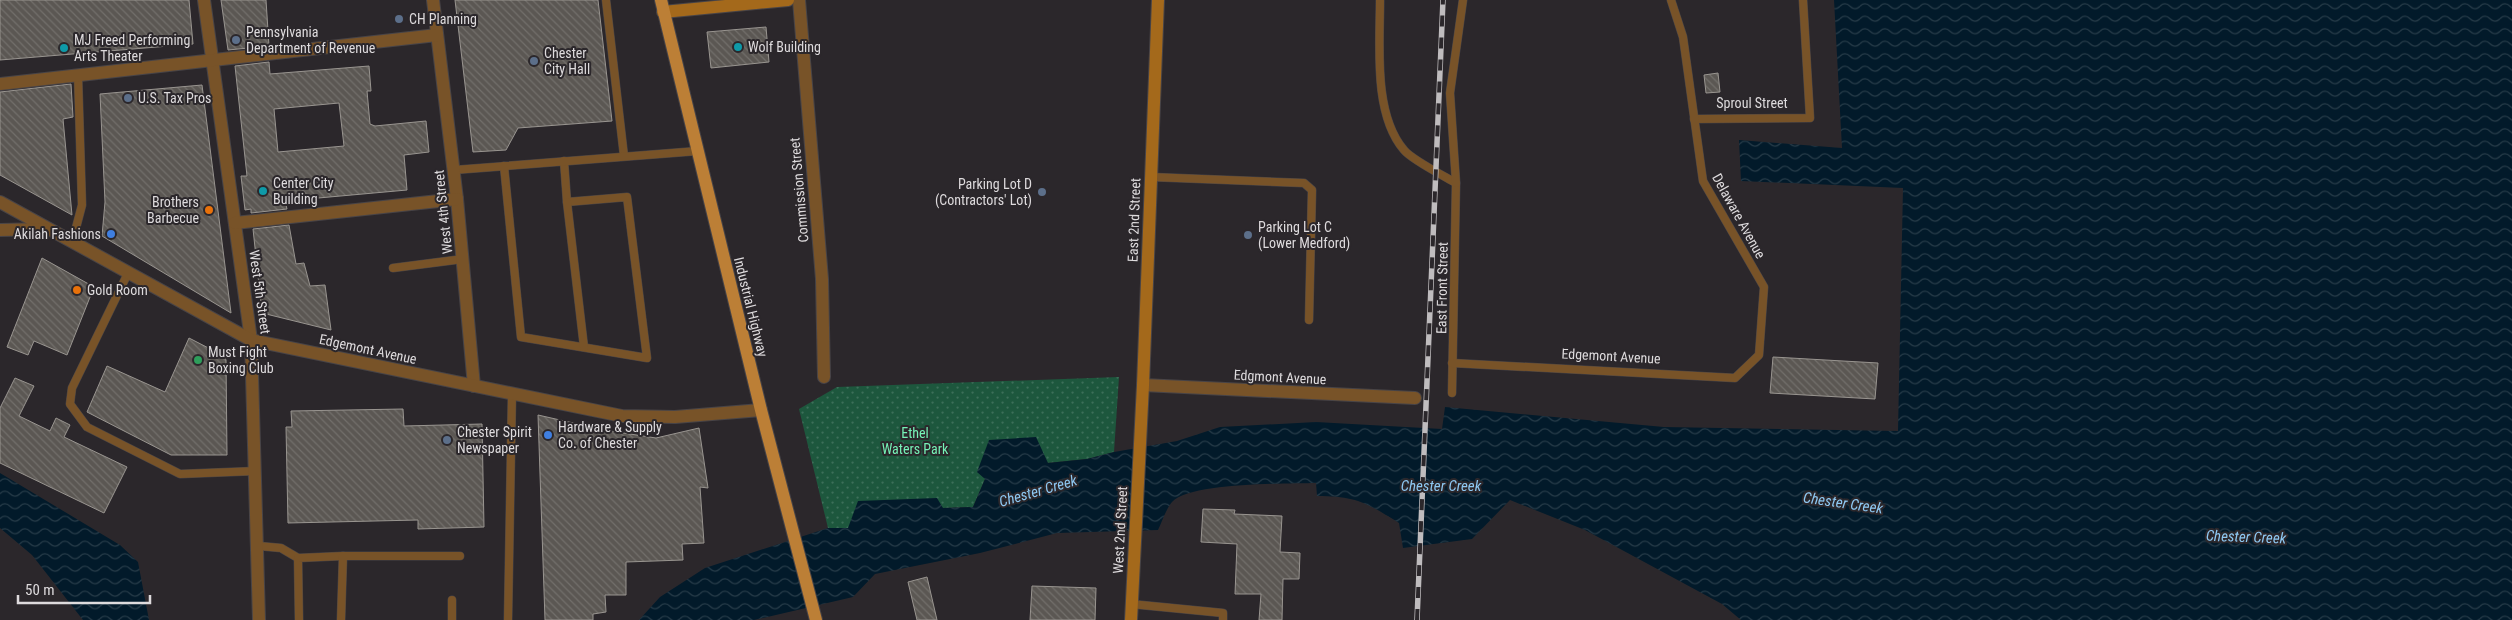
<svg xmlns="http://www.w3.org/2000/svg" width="2512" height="620" viewBox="0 0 2512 620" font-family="'Roboto Condensed',sans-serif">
<defs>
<pattern id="park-dots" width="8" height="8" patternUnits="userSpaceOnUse" patternTransform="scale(1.25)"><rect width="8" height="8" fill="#1d573d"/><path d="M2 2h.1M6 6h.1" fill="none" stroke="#3d6f59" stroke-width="1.8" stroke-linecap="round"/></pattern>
<pattern id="water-waves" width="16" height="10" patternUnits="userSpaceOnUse" patternTransform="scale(1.25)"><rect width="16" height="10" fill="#021a2a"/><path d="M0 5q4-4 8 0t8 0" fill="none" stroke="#263b48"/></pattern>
<pattern id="building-back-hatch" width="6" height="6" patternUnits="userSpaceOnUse" patternTransform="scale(1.25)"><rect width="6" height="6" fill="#5b5753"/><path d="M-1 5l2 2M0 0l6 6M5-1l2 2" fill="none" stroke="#726f6b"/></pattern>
</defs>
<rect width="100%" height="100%" fill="#2b272b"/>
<!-- park -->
<polygon fill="url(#park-dots)" points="1119,377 1114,452 1087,459 1047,463 985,479 973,507 942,508 848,528 828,528 799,409 837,387"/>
<!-- water -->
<g fill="url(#water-waves)">
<path d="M1834 0H2512V620H1741L1722 604 1585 530 1510 500 1472 539 1403 548 1399 523C1367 503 1356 496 1317 496L1316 483C1286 484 1191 482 1172 502 1166 509 1162 522 1158 530L1057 533 980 553 875 574 853 597 754 620H639L660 597 705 568 828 528H848L858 501 937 498 943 508 973 507 985 479 977 472 989 440 1036 437 1048 463 1087 459 1114 452 1177 441 1220 427 1316 422 1442 429 1445 407 1664 427 1898 431 1903 188 1741 181 1739 140 1842 148Z"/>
<polygon points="0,473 120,545 138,562 149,620 83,620 32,555 0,528"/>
</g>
<!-- building -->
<g fill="url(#building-back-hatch)" stroke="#999590" fill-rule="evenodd">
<polygon points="0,0 189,0 193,44 0,60"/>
<polygon points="221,0 266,0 269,46 228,50"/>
<polygon points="455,0 598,0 612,121 518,128 506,150 473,152"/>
<polygon points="766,27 769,62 711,68 707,32"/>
<path d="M269 62 270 74 369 66 371 91H367L370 124 375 126 426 121 429 152 404 155 407 190 285 201 287 209 251 213V209L245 210 241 176H247L235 66ZM339 103 344 146 278 152 274 109Z"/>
<polygon points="1718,73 1720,92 1706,93 1704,75"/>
<polygon points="71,84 73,117 63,119 72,215 0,175 0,92"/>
<polygon points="202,85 231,313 102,236 105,202 100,94"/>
<polygon points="289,225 296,264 304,263 310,286 325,285 331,330 262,313 253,229"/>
<polygon points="42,258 94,287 67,355 34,341 28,355 7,347"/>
<polygon points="189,338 224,356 226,360 227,455 171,455 87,412 107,366 165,392"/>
<polygon points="1773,357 1878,363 1875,399 1770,393"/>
<polygon points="15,378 34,386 19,416 50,431 56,418 70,425 64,437 127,467 104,513 0,463 0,408"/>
<polygon points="403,409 404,426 482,424 484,527 418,529 418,520 288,523 286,427 292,427 291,411"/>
<polygon points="538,415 604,430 656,438 699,428 708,488 700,487 704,543 682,544 683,560 626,562 626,595 605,595 606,612 593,614 593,620 545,620"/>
<polygon points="1203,509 1235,510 1234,514 1282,516 1280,552 1300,553 1299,579 1283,579 1282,620 1259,620 1261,594 1235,594 1237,544 1201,542"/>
<polygon points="927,577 937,620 917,620 908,582"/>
<polygon points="1032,586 1096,588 1095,620 1030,620"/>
</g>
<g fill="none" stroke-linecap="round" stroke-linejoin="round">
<defs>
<g id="lane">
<polyline points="606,0 624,156"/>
<path d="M1380 0C1380 45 1373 114 1404 150 1412 160 1444 176 1456 183L1452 393"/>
<polyline points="1694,119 1810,118 1803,0"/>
<polyline points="504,166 521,337 647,358 627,197 567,202 564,161"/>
<polyline points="454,170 698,151"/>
<polyline points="1151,177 1304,183 1312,190 1309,320"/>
<polyline points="1456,183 1450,93 1463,0"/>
<polyline points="567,202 584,347"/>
<polyline points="72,243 82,205 78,75"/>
<polyline points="393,268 463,259"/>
<polyline points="128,273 72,388 70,404 87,427 180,474 256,471"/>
<polyline points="1452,363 1735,378 1759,355 1764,287 1703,181 1683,37 1671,0"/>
<polyline points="259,546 281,548 298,558"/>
<polyline points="452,600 452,620"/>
<polyline points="1131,604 1223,613 1223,620"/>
<polyline points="299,620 298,558 343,556"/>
<polyline points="341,620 343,556 460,556"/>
<polyline points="508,620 512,394"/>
</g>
<g id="street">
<polyline points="204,0 251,340 259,620"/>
<polyline points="433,0 457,199 474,386"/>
<polyline points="799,0 822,279 824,377"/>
<polyline points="0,84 437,35"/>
<polyline points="0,202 251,340 622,416 675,417 761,410"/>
<polyline points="235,223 457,199"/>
<polyline points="0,230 45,229"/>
<polyline points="1143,385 1415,398"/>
</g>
<g id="secondary">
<polyline points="663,12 788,0"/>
<polyline points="1131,620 1143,385 1158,0"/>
</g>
<polyline id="primary" points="661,0 761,410 816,620"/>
</defs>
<!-- lane casing -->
<use href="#lane" stroke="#484447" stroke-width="9"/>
<!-- street casing -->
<use href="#street" stroke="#484447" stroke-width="14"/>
<!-- secondary casing -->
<use href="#secondary" stroke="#484447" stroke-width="14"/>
<!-- primary casing -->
<use href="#primary" stroke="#484447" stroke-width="14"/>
<!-- lane -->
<use href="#lane" stroke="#785328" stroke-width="8"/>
<!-- street -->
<use href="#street" stroke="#785328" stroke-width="12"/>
<!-- secondary -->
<use href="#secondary" stroke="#a4691b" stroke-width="12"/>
<!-- primary -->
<use href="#primary" stroke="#bc7f36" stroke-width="12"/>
<defs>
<polyline id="rail" points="1417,620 1443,0"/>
</defs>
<!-- rail casing -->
<use href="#rail" stroke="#bfbcbe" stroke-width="5.5"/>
<!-- rail -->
<use href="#rail" stroke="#2b272b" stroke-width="4" stroke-dasharray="11" stroke-linecap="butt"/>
</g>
<!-- markers -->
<g fill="#5c6f8a" stroke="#2b272b" stroke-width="2">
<circle cx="399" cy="19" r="5"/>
<circle cx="236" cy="40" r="5"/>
<circle cx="534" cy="61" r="5"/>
<circle cx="128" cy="98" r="5"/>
<circle cx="1042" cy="192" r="5"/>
<circle cx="1248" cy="235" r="5"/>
<circle cx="447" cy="440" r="5"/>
</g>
<g fill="#0f9aa8" stroke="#2b272b" stroke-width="2">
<circle cx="738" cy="47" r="5"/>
<circle cx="64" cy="48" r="5"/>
<circle cx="263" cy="191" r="5"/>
</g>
<g fill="#e8710a" stroke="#2b272b" stroke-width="2">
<circle cx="209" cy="210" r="5"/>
<circle cx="77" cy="290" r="5"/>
</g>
<g fill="#3f7fe0" stroke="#2b272b" stroke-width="2">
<circle cx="111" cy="234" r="5"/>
<circle cx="548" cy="435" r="5"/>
</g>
<circle fill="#2e9e5b" stroke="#2b272b" stroke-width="2" cx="198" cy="360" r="5"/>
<g text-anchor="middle" stroke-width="4" stroke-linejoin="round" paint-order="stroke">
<!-- poi labels -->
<g font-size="14" fill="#dedbdd" stroke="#2b272b" text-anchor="start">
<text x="409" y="24">CH Planning</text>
<text x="246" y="37">Pennsylvania<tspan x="246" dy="16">Department of Revenue</tspan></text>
<text x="74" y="45">MJ Freed Performing<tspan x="74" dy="16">Arts Theater</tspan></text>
<text x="748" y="52">Wolf Building</text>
<text x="544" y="58">Chester<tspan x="544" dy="16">City Hall</tspan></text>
<text x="138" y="103">U.S. Tax Pros</text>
<text x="273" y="188">Center City<tspan x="273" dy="16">Building</tspan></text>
<text x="1032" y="189" text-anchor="end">Parking Lot D<tspan x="1032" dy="16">(Contractors' Lot)</tspan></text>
<text x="199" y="207" text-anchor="end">Brothers<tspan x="199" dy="16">Barbecue</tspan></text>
<text x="1258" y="232">Parking Lot C<tspan x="1258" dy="16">(Lower Medford)</tspan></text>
<text x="101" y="239" text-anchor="end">Akilah Fashions</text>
<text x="87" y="295">Gold Room</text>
<text x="208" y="357">Must Fight<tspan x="208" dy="16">Boxing Club</tspan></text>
<text x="558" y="432">Hardware &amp; Supply<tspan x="558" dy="16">Co. of Chester</tspan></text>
<text x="457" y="437">Chester Spirit<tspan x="457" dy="16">Newspaper</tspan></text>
</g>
<!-- street labels -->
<g font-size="14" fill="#dedbdd" stroke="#2b272b">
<text x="1752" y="108">Sproul Street</text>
<text transform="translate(799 190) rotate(-95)" y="5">Commission Street</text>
<text transform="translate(443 212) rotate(-96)" y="5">West 4th Street</text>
<text transform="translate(1739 216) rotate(61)" y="5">Delaware Avenue</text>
<text transform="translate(1134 220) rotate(-88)" y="5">East 2nd Street</text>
<text transform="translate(1442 288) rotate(-89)" y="5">East Front Street</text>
<text transform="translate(260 292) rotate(82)" y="5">West 5th Street</text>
<text transform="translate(751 307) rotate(76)" y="5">Industrial Highway</text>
<text transform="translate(368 349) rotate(12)" y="5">Edgemont Avenue</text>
<text transform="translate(1611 356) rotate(3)" y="5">Edgemont Avenue</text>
<text transform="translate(1280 377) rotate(3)" y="5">Edgmont Avenue</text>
<text transform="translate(1120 530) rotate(-87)" y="5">West 2nd Street</text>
</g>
<!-- park labels -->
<g font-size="14" fill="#76f2b7" stroke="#2b272b">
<text x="915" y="438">Ethel<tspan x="915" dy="16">Waters Park</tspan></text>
</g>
<!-- water labels -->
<g font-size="15" font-style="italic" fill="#8ec8f2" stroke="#2b272b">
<text x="1441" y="491">Chester Creek</text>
<text transform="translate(1038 491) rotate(-16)" y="5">Chester Creek</text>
<text transform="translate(1843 503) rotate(8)" y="5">Chester Creek</text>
<text transform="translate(2246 537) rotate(2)" y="5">Chester Creek</text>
</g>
</g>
<!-- scale -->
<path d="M18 595v8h132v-8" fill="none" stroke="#dedbdd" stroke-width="2.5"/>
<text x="25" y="595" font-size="15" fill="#dedbdd" stroke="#2b272b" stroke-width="4" paint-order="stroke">50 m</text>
</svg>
